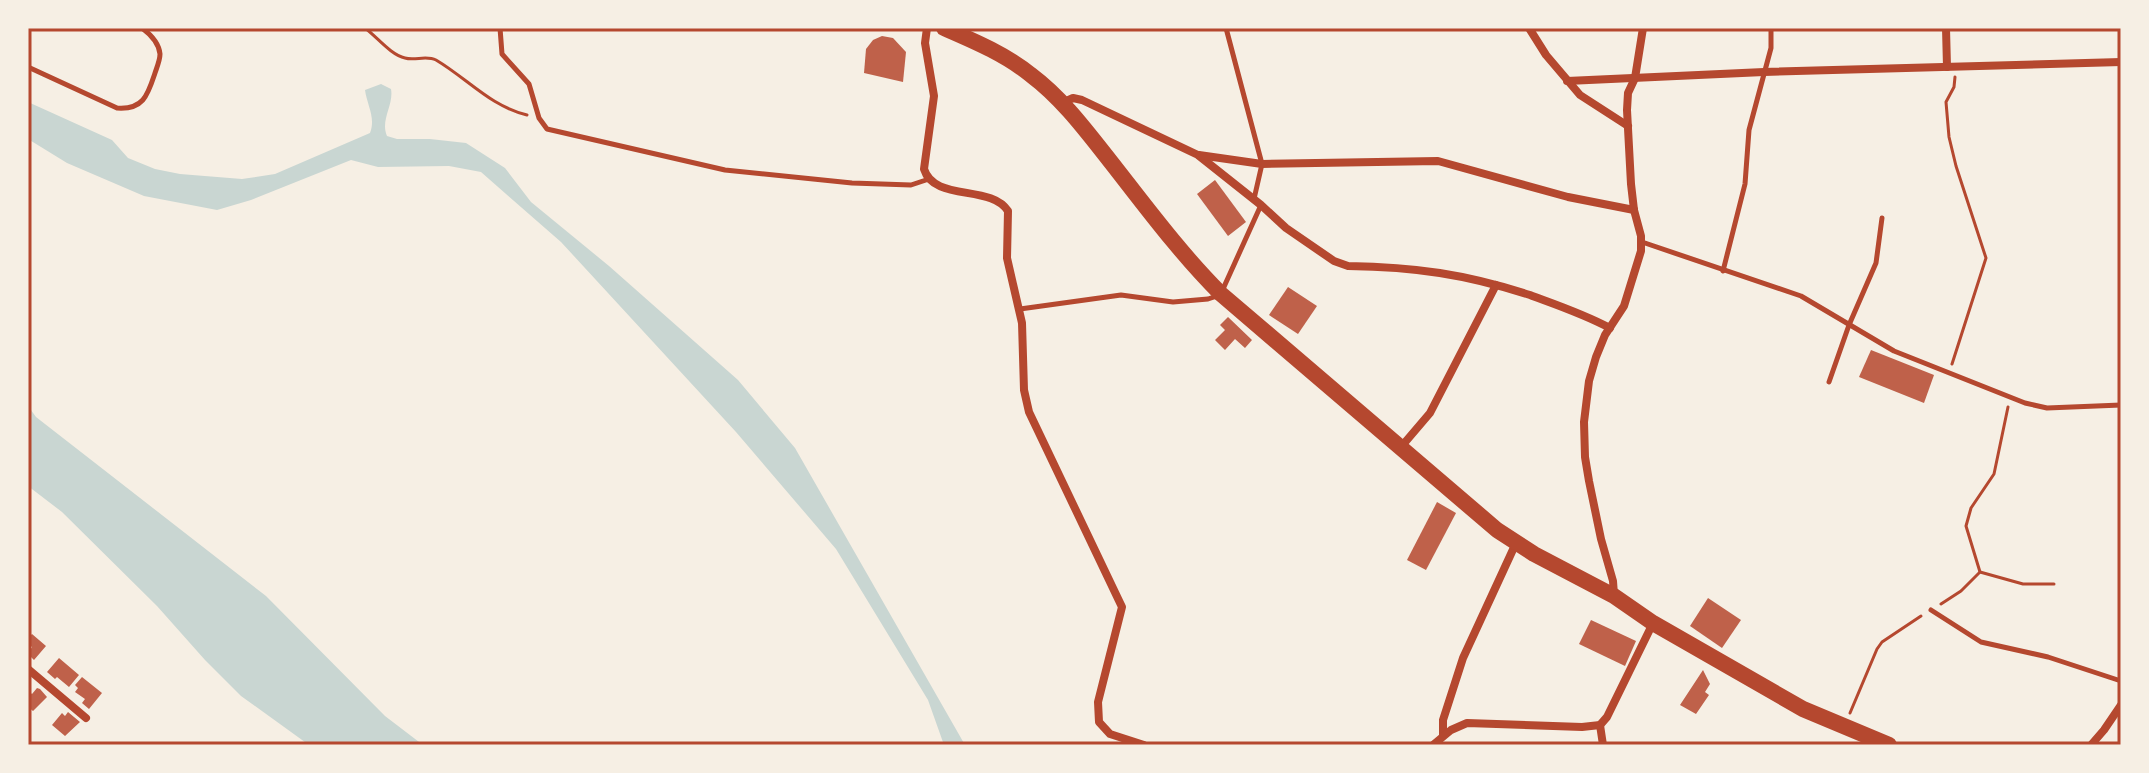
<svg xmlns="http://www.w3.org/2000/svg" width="2149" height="773" viewBox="0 0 2149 773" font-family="Rubik,sans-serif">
<rect width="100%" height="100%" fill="#f6efe4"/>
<!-- water -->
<g fill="#c9d6d2">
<path d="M381 84 391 89C394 105 380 120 387 136L397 139H430L466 143 505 168 531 202 609 266 738 380 795 448 965 745H944L928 700 836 549 736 432 561 242 481 172 449 166 378 167 351 160 251 200 217 210 144 196 67 163 28 139V102L112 140 128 158 155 169 180 174 242 179 275 174 370 133C376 118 367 105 365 90Z"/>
<polygon points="28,406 36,417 266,596 385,716 423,745 309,745 241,696 205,660 157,606 62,512 28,486"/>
</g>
<!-- building -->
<g fill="#bf614a">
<polygon points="882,36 893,38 906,52 903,82 864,73 866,49 873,40"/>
<polygon points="1215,180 1246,222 1228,236 1197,194"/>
<polygon points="1288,287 1317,306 1298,334 1269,315"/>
<polygon points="1228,317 1252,340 1245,348 1235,339 1225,350 1215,340 1225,330 1220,325"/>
<polygon points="1871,350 1934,375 1924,403 1859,377"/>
<polygon points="1437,502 1456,513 1426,570 1407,560"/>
<polygon points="1708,598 1741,620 1722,648 1690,626"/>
<polygon points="1591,620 1636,641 1625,666 1579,644"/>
<polygon points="32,634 46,646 34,660 28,654 32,647 28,644 28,638"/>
<polygon points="59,658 79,675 69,687 57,677 55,679 47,672"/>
<polygon points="1703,670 1710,684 1705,692 1709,695 1696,714 1680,705"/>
<polygon points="82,677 102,693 89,709 82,703 85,699 75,692 78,688 75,685"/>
<polygon points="37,688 40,689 47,697 33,711 28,707 28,691 32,694"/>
<polygon points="68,712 80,722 65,736 52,725 62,713 65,716"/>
</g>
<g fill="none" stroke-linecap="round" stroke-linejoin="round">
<!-- path -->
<g stroke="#b5482f" stroke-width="3">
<path d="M365 28C377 37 391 55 405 58 415 61 426 55 436 60 468 79 490 106 527 115"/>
<polyline points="1952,364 1986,258 1956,166 1949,137 1946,102 1954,87 1955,77"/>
<polyline points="1980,572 1966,526 1971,508 1994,474 2008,407"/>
<polyline points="1941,604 1961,591 1980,572 2023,584 2054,584"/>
<polyline points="1850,713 1877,649 1882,642 1921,616"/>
</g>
<!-- service -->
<g stroke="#b5482f" stroke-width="5">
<polyline points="500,28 502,54 529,84 539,118 547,129 725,170 852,183 911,185 929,179"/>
<polyline points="1226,28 1262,164 1254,199"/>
<path d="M28 67 117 108C144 110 148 94 155 73 157 67 160 60 160 54 159 43 150 34 142 28"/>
<polyline points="1642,242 1801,296 1894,351 2025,403 2047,408 2121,405"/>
<polyline points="1723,271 1745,184 1749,130 1771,48 1771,28"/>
<polyline points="1223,289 1261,205"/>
<polyline points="1020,309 1121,295 1173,302 1208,299 1217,296"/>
<polyline points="1829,382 1849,325 1876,263 1882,218"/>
<polyline points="1931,610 1981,642 2048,657 2121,681"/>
</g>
<!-- minor -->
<g stroke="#b5482f" stroke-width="8">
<path d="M927 28 925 43 934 96 924 169C934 202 991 184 1008 211L1007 258 1022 323 1024 390 1029 412 1122 607 1098 702 1099 722 1110 734 1144 745"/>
<polyline points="1529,28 1546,55 1580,95 1628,126"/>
<polyline points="1946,28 1947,67"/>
<polyline points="1567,81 1764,72 2121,62"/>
<path d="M1062 103 1073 98 1082 100 1198 155 1261 205 1286 228 1334 261 1348 266C1415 267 1465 274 1530 295 1557 305 1584 314 1610 328"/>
<polyline points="1199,155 1262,164 1438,161 1568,197 1634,210"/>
<polyline points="1401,447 1430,413 1496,285"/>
<polyline points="1614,595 1613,581 1601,539 1589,481 1585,457 1584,422 1589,381 1596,357 1605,335 1624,306 1641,251 1641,236 1634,210 1631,184 1627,110 1628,93 1635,78 1643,28"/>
<polyline points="28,669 86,718"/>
<polyline points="1600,725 1603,745"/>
<polyline points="1443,735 1443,720 1463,658 1516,543"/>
<polyline points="1433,745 1451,730 1467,723 1582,727 1600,725 1607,717 1653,623"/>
<polyline points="2091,745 2104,730 2121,705"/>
</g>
<!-- primary -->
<path stroke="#b5482f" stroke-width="16" d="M944 28C974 41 1005 54 1031 75 1059 96 1081 124 1103 152 1141 200 1177 250 1221 294L1497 530 1534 554 1614 596 1653 623 1803 709 1889 745"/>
</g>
<!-- border -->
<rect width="2149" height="773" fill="none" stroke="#f6efe4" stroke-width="60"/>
<rect x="30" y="30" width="2089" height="713" fill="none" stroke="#b5482f" stroke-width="3"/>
</svg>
